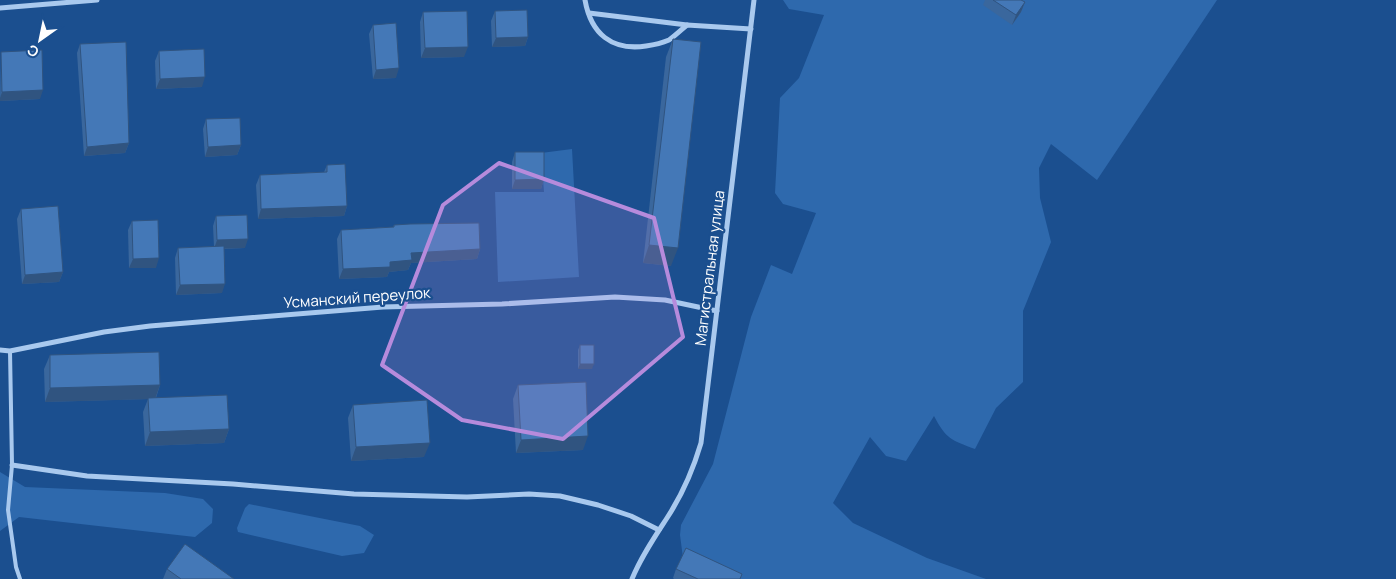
<svg xmlns="http://www.w3.org/2000/svg" width="1396" height="579" viewBox="0 0 1396 579" font-family="Manrope,sans-serif">
<rect width="100%" height="100%" fill="#1b4f8f"/>
<!-- green -->
<g fill="#2e69ad">
<path d="M783 0H1217L1097 180 1051 144 1039 168 1040 198 1051 242 1023 311V382L996 408 975 449C951 440 946 439 934 416L906 461 886 456 870 437 833 503 853 523 927 558 986 579H731L683 558 680 535 681 525 713 464 751 317 771 265 792 274 816 213 783 204 775 193 780 98 799 78 824 15 789 9Z"/>
<polygon points="572,149 579,277 498,282 495,192 544,192 541,153"/>
<polygon points="0,472 25,487 165,493 203,499 213,509 212,523 195,537 19,517 0,531"/>
<polygon points="249,504 360,526 374,535 364,553 342,556 238,532 237,528 245,508"/>
</g>
<g fill="none" stroke-linecap="round" stroke-linejoin="round">
<!-- service -->
<polyline stroke="#a9c9ee" stroke-width="4" points="10,351 12,465 8,510 16,567 20,579"/>
<!-- minor -->
<g stroke="#a9c9ee" stroke-width="5">
<path d="M585 0C591 34 612 51 646 46 653 45 662 43 669 40 675 36 681 30 687 25L751 29"/>
<polyline points="0,8 97,0"/>
<polyline points="589,13 687,25"/>
<polyline points="0,350 10,351 104,332 150,326 383,307 502,304 615,297 665,300 717,311"/>
<polyline points="12,465 87,476 233,484 354,494 467,497 529,494 560,496 598,505 631,516 659,530"/>
<path d="M632 579C641 557 654 538 667 518 682 495 693 470 701 443L754 0"/>
</g>
</g>
<!-- wall -->
<g fill="#3a679d">
<polygon points="985,0 1021,0 1025,2 1021,12 1012,25 983,5"/>
<polygon points="495,11 528,37 525,46 492,47 491,21"/>
<polygon points="423,12 464,57 421,58 420,22"/>
<polygon points="373,25 396,78 373,79 369,34"/>
<polygon points="673,39 671,266 643,263 666,57"/>
<polygon points="80,44 129,143 125,153 84,156 77,53"/>
<polygon points="159,51 202,87 156,89 155,61"/>
<polygon points="1,52 40,99 0,101"/>
<polygon points="206,119 241,145 237,155 205,157 203,129"/>
<polygon points="515,152 544,179 541,189 512,189 512,162"/>
<polygon points="327,165 347,206 344,216 258,219 256,185 260,175 324,172"/>
<polygon points="21,209 63,272 59,282 22,284 17,219"/>
<polygon points="216,216 245,248 224,249 222,293 176,295 175,258 178,248 214,247 213,226"/>
<polygon points="132,221 156,268 129,268 128,230"/>
<polygon points="394,225 480,249 477,259 411,263 408,270 389,272 387,277 339,279 337,239 341,230 393,227"/>
<polygon points="580,345 592,369 578,369 578,350"/>
<polygon points="50,355 160,385 156,398 229,429 224,443 145,446 143,412 148,399 45,402 44,369"/>
<polygon points="518,385 583,450 516,453 513,399"/>
<polygon points="353,405 424,457 351,461 348,418"/>
<polygon points="167,569 234,579 163,579"/>
<polygon points="676,569 740,579 674,579 673,578"/>
</g>
<!-- shaded-wall -->
<g fill="#305480">
<polygon points="1025,2 1021,12 1012,25 1016,15"/>
<polygon points="528,37 525,46 492,47 496,38"/>
<polygon points="468,47 464,57 421,58 425,48"/>
<polygon points="399,68 396,78 373,79 376,70"/>
<polygon points="205,77 202,87 156,89 160,79"/>
<polygon points="43,90 40,99 0,101 0,98 2,92"/>
<polygon points="129,143 125,153 84,156 87,147"/>
<polygon points="241,145 237,155 205,157 208,147"/>
<polygon points="544,179 541,189 512,189 515,180"/>
<polygon points="347,206 344,216 258,219 261,209"/>
<polygon points="248,239 245,248 214,249 217,240"/>
<polygon points="649,245 678,248 671,266 643,263"/>
<polygon points="480,249 477,259 411,263 408,270 389,272 387,277 339,279 343,269 390,262 411,253"/>
<polygon points="159,258 156,268 129,268 133,259"/>
<polygon points="63,272 59,282 22,284 25,275"/>
<polygon points="225,284 222,293 176,295 180,285"/>
<polygon points="580,364 594,364 592,369 578,369"/>
<polygon points="160,385 155,399 45,402 50,388"/>
<polygon points="229,429 224,443 145,446 150,432"/>
<polygon points="588,436 583,450 516,453 521,440"/>
<polygon points="430,443 424,457 351,461 356,447"/>
</g>
<!-- building -->
<g fill="#4478b7" stroke="#305480">
<polygon points="993,0 1021,0 1025,2 1016,15"/>
<polygon points="527,10 528,37 496,38 495,11"/>
<polygon points="467,11 468,47 425,48 423,12"/>
<polygon points="396,23 399,68 376,70 373,25"/>
<polygon points="673,39 701,42 678,248 649,245"/>
<polygon points="126,42 129,143 87,147 80,44"/>
<polygon points="204,49 205,77 160,79 159,51"/>
<polygon points="42,50 43,90 2,92 1,52"/>
<polygon points="240,118 241,145 208,147 206,119"/>
<polygon points="515,152 544,152 544,179 515,180"/>
<polygon points="345,164 347,206 261,209 260,175 327,172 327,165"/>
<polygon points="58,206 63,272 25,275 21,209"/>
<polygon points="247,215 248,239 217,240 216,216"/>
<polygon points="158,220 159,258 133,259 132,221"/>
<polygon points="479,223 480,249 411,253 412,260 390,262 390,267 343,269 341,230 394,227 394,225 410,224"/>
<polygon points="224,246 225,284 180,285 178,248"/>
<rect x="580" y="345" width="14" height="19"/>
<polygon points="159,352 160,385 50,388 50,355"/>
<polygon points="586,382 588,436 521,440 518,385"/>
<polygon points="227,395 229,429 150,432 148,398"/>
<polygon points="427,400 430,443 356,447 353,405"/>
<polygon points="185,544 234,579 181,579 167,569"/>
<polygon points="686,548 742,574 740,579 698,579 676,569"/>
</g>
<!-- marked area -->
<path fill="#b68bdc" fill-opacity="0.2" stroke="#b68bdc" stroke-width="4" stroke-linejoin="round" d="M499 163 654 218 683 337 563 439 462 420 382 365 443 205Z"/>
<g text-anchor="middle" stroke-width="4.5" stroke-linejoin="round" paint-order="stroke">
<!-- street labels -->
<g font-size="15" fill="#fff" stroke="#1b4f8f">
<text transform="translate(710 268) rotate(-83)" y="5">Магистральная улица</text>
<text transform="translate(357 298) rotate(-4)" y="5">Усманский переулок</text>
</g>
</g>
<!-- north arrow -->
<g transform="translate(40 40) rotate(213)" stroke="#1b4f8f" stroke-width="4" paint-order="stroke">
<path d="M0-4L9 19L0 12L-9 19Z" fill="#ffffff"/>
<text y="-8" font-size="14" font-weight="bold" text-anchor="middle" fill="#ffffff">С</text>
</g>
</svg>
